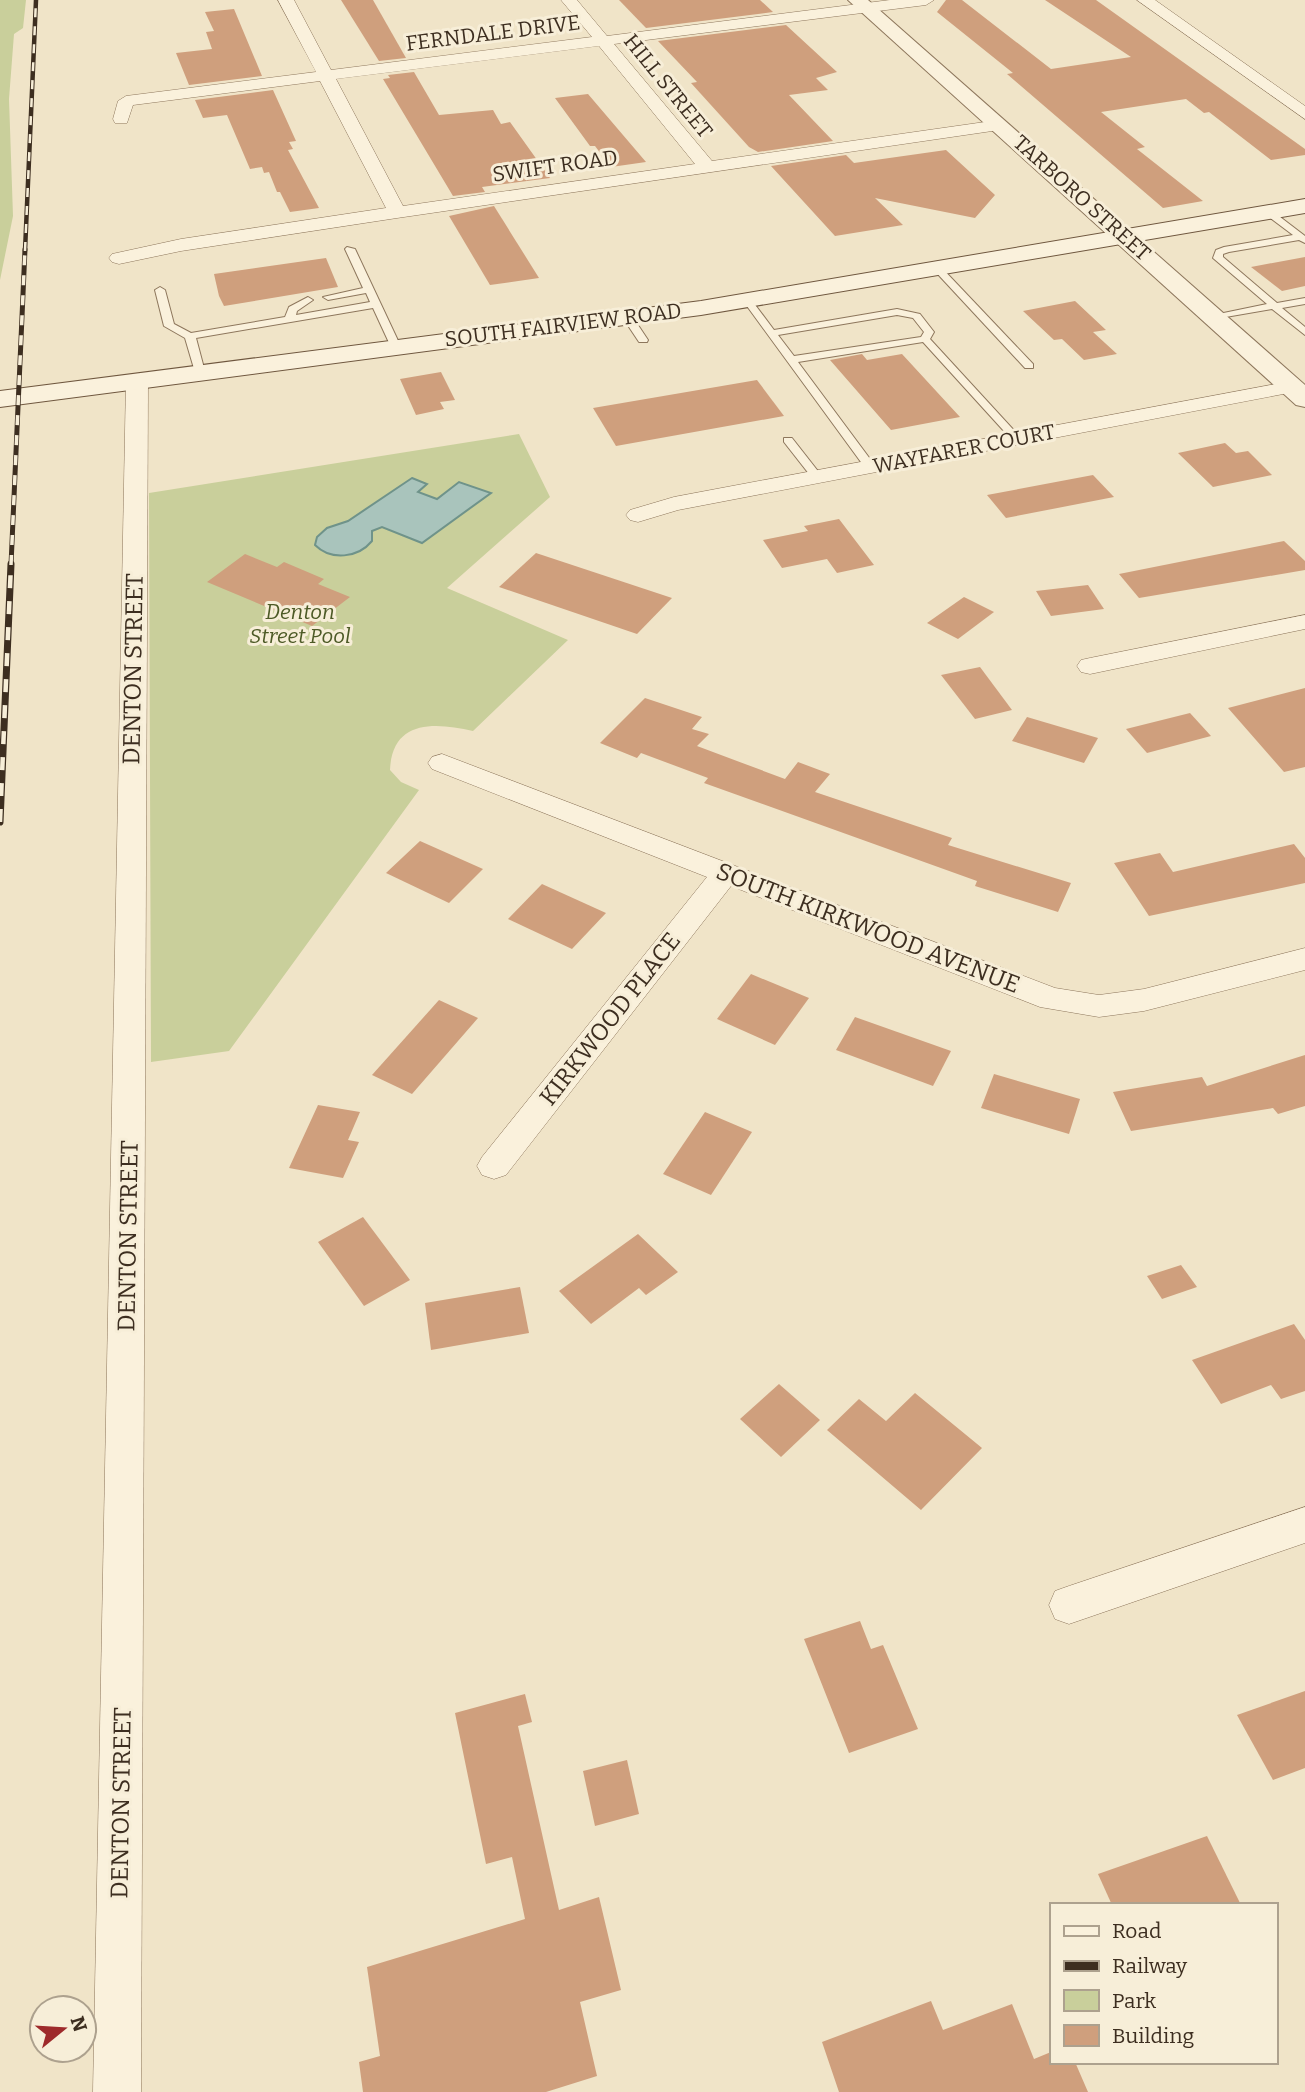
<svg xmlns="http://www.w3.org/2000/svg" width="1305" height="2092" viewBox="0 0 1305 2092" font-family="Bitter,serif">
<rect width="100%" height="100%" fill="#f0e4c8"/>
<!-- green -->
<g fill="#c9cf9b">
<polygon points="0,0 26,0 23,28 14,34 9,99 13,216 0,280"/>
<path d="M519 434 550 497 447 588 568 640 473 731C434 722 392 720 390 770L401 782 419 790 229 1051 151 1062 149 493Z"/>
</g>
<!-- water -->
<path fill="#a9c4bc" stroke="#6f938a" stroke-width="2" d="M412 478 427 484 418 492 437 499 459 482 491 493 422 543 382 527 372 531V541C358 558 331 561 315 545L317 537 327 528 348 521Z"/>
<!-- building -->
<g fill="#cf9f7d">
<polygon points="341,0 373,0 406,58 379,61"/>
<polygon points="619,0 760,0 773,12 646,28"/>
<polygon points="946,0 962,0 1051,69 1131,57 1045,0 1096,0 1305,149 1305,155 1271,160 1209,112 1204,113 1186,99 1101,112 1145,147 1137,149 1203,201 1163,208 1007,74 1013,73 937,12"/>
<polygon points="234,9 262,76 189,85 176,53 212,49 206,32 214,31 205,12"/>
<polygon points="786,25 837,72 816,78 828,90 789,95 833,141 758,152 749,147 691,83 697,82 658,41"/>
<polygon points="414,72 439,115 493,110 501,124 510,122 550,178 482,187 485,192 453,196 383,79 390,78 388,75"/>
<polygon points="273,90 296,141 289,142 293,149 288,150 319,208 290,212 280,192 277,192 269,172 264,173 262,167 250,169 227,115 203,118 195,100"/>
<polygon points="588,94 646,162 611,167 595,146 590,146 555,98"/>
<polygon points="946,150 995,195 975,218 875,198 903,225 835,236 771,166 846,155 854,163"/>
<polygon points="494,206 539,278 490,285 449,216"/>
<polygon points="1305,257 1305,286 1282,291 1251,267"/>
<polygon points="326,258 338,287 224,306 219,296 214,274"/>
<polygon points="1075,301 1106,330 1093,332 1117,354 1084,360 1062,339 1054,340 1023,311"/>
<polygon points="862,354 867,360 902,354 960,417 891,430 830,360"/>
<polygon points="441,372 455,400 440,402 444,409 416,415 400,379"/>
<polygon points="757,380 784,416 616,446 593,408"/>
<polygon points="1225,443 1236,453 1248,451 1272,475 1213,487 1178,453"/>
<polygon points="1093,475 1114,497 1006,518 987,495"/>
<polygon points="839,519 874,565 837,573 827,559 782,568 763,540 808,531 804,526"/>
<polygon points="1284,541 1305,561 1305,570 1139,598 1119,574"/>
<polygon points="536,553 672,598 637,634 499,587"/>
<polygon points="245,554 277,567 284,562 324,579 318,584 350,597 312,626 207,582"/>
<polygon points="1088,585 1104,609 1051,616 1036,591"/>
<polygon points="964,597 994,612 958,639 927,623"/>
<polygon points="980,667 1012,710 975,719 941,675"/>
<polygon points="1305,688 1305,767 1284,772 1228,708"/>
<polygon points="645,698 702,717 692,729 709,734 697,746 785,779 798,762 830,774 815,792 952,838 948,845 1071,883 1058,912 975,886 977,881 704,783 708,778 641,753 637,758 600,743"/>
<polygon points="1190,713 1211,736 1147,753 1126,729"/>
<polygon points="1027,717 1098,738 1084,763 1012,741"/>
<polygon points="420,841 483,869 449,903 386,873"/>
<polygon points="1294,844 1305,858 1305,883 1149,916 1114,863 1160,853 1173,872"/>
<polygon points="542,884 606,913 572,949 508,919"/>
<polygon points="751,974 809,998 775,1045 717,1019"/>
<polygon points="439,1000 478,1018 412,1094 372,1075"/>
<polygon points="855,1017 951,1051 933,1086 836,1050"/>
<polygon points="1305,1055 1305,1106 1278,1114 1273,1108 1131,1131 1113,1092 1202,1077 1207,1086"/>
<polygon points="994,1074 1080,1099 1069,1134 981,1108"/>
<polygon points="318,1105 360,1112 348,1140 359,1142 343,1178 289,1168"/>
<polygon points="705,1112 752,1132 711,1195 663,1174"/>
<polygon points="363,1217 410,1280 364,1306 318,1242"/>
<polygon points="638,1234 678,1272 646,1295 639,1288 591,1324 559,1291"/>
<polygon points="1181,1265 1197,1287 1162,1299 1147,1276"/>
<polygon points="520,1287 529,1333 431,1350 425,1303"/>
<polygon points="1294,1324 1305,1340 1305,1391 1281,1399 1271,1385 1221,1404 1192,1360"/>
<polygon points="779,1384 820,1420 781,1457 740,1419"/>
<polygon points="915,1393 982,1448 921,1510 827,1430 859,1399 886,1421"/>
<polygon points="860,1621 871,1649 883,1645 918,1729 849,1753 804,1639"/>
<polygon points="1305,1691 1305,1768 1273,1780 1237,1715"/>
<polygon points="525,1694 532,1722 518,1726 559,1910 599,1897 621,1990 580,2002 597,2076 546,2092 363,2092 359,2062 380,2056 367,1967 525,1919 512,1857 486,1864 455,1713"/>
<polygon points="627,1760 639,1814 595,1826 583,1771"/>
<polygon points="1207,1836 1241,1905 1112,1905 1098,1874"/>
<polygon points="931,2001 943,2030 1012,2004 1034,2059 1051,2052 1051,2062 1075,2062 1088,2092 839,2092 822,2042"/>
</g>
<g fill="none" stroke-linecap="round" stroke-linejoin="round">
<defs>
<g id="service">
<polygon points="1265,210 1271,210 1305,236 1305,243 1299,240 1229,252 1223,254 1223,257 1277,303 1305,298 1305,304 1282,308 1305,327 1305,335 1272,309 1214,319 1209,316 1267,304 1213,258 1216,250 1224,247 1293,235 1265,214"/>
<polygon points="347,247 355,249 401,347 400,349 391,347 373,308 196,338 205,372 200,375 195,372 185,338 164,326 155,290 160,287 165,290 174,324 191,333 285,317 289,307 308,297 313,300 297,311 296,315 370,302 366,293 328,300 323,297 363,288 345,249"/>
<polygon points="933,265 939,265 1033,364 1033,368 1025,368 933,269"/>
<path d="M744 298H750L774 330 897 309 920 314 934 332 930 339 1022 439 1013 441 923 342 798 362 876 467 866 469 744 302ZM897 315 913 318 924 332 921 337 794 356 778 335Z"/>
<polygon points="624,316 632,316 648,340 647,342 639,342 623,318"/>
<polygon points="784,438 792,438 821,475 821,479 813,479 784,442"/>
</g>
<g id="minor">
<path d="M278 0H294L331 70 592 37 561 0H577L607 36 890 0H934L926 5 614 44 712 161 999 120 1008 125 999 130 397 218 181 251 119 264 112 262 109 258 112 254 181 239 386 208 320 81 133 105 127 123H115L113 119 118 101 126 96 316 72ZM599 46 695 164 403 206 336 79Z"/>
<polygon points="1137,0 1155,0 1305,106 1305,119"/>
<polygon points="137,375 148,381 141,2092 93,2092 126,381"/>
<polygon points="1292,381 1299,383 1303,387 1299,391 678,510 638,522 630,520 626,515 630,510 674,497"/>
<polygon points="1305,615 1305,629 1090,674 1081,672 1077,666 1081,660 1090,658"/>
<polygon points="442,754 1055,988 1099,995 1144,989 1305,948 1305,970 1144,1011 1099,1017 1040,1007 731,886 506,1175 494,1179 482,1175 477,1166 482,1157 707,877 432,769 428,763 432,757"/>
<polygon points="1305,1507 1305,1543 1069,1624 1055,1619 1049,1605 1055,1591 1069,1586"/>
</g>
<polygon id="tertiary" points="848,0 868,0 1305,385 1305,407 1296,405"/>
<polygon id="secondary" points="1305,199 1305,213 701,315 0,407 0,391 701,301"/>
</defs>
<!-- service casing -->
<use href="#service" stroke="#8d765c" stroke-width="2"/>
<!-- minor casing -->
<use href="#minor" stroke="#8d765c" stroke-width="1"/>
<!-- tertiary casing -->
<use href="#tertiary" stroke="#8d765c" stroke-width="2"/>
<!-- secondary casing -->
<use href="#secondary" stroke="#6f573f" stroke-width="2"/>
<!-- service -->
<use href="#service" fill="#faf1dc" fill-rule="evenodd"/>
<!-- minor -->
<use href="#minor" fill="#faf1dc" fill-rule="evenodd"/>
<!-- tertiary -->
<use href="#tertiary" fill="#faf1dc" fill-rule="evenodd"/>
<!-- secondary -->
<use href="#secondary" fill="#faf1dc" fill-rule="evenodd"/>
<defs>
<polyline id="rail-far2" points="25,251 36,0"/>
<polyline id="rail-far1" points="11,565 25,249"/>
<polyline id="rail" points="0,822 11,564"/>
</defs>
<!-- rail-far2 casing -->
<use href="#rail-far2" stroke="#3d2e20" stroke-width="4.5"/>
<!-- rail-far1 casing -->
<use href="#rail-far1" stroke="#3d2e20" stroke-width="5"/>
<!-- rail casing -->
<use href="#rail" stroke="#3d2e20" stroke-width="7"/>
<!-- rail-far2 -->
<use href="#rail-far2" stroke="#f7eed8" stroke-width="2.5" stroke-dasharray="9" stroke-linecap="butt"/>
<!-- rail-far1 -->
<use href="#rail-far1" stroke="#f7eed8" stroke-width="3.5" stroke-dasharray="10" stroke-linecap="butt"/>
<!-- rail -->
<use href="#rail" stroke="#f7eed8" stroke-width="4.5" stroke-dasharray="13" stroke-linecap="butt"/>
</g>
<g text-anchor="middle" stroke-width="6" stroke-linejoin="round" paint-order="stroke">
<!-- far-street labels -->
<g font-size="21" fill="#3d2e20" stroke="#f7eed8">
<text transform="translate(493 33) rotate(-7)" y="7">FERNDALE DRIVE</text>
<text transform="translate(668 86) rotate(51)" y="7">HILL STREET</text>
<text transform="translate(555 166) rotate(-8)" y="7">SWIFT ROAD</text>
<text transform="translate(1082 198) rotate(42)" y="7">TARBORO STREET</text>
<text transform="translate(563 325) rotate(-7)" y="7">SOUTH FAIRVIEW ROAD</text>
<text transform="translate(964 449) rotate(-11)" y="7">WAYFARER COURT</text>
</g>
<!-- far-park labels -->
<g font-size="21" font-style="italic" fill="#4d5a26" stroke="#f7eed8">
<text x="300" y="619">Denton<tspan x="300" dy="24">Street Pool</tspan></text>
</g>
<!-- street labels -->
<g font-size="24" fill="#3d2e20" stroke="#f7eed8">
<text transform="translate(133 669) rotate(-89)" y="8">DENTON STREET</text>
<text transform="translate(868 928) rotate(21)" y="8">SOUTH KIRKWOOD AVENUE</text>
<text transform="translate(610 1019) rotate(-52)" y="8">KIRKWOOD PLACE</text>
<text transform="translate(128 1236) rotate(-89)" y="8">DENTON STREET</text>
<text transform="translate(121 1803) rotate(-89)" y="8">DENTON STREET</text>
</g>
</g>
<!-- legend -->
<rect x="1050" y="1903" width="228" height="161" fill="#f7eed8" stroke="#ada18e" stroke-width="2"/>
<rect x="1064" y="1926" width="35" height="10" fill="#faf1dc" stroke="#ada18e" stroke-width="2"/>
<text x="1112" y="1938" font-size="21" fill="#3d2e20">Road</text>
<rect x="1064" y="1961" width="35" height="10" fill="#3d2e20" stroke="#ada18e" stroke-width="2"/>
<text x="1112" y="1973" font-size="21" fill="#3d2e20">Railway</text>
<rect x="1064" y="1990" width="35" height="21" fill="#c9cf9b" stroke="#ada18e" stroke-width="2"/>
<text x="1112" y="2008" font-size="21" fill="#3d2e20">Park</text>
<rect x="1064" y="2025" width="35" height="21" fill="#cf9f7d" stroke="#ada18e" stroke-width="2"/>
<text x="1112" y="2043" font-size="21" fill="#3d2e20">Building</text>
<!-- north arrow -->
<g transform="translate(63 2029) rotate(72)"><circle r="33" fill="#f7eed8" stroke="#ada18e" stroke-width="2"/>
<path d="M0-5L12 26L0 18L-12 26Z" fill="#9e2a2b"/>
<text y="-10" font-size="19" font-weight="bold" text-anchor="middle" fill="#3d2e20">N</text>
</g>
</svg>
